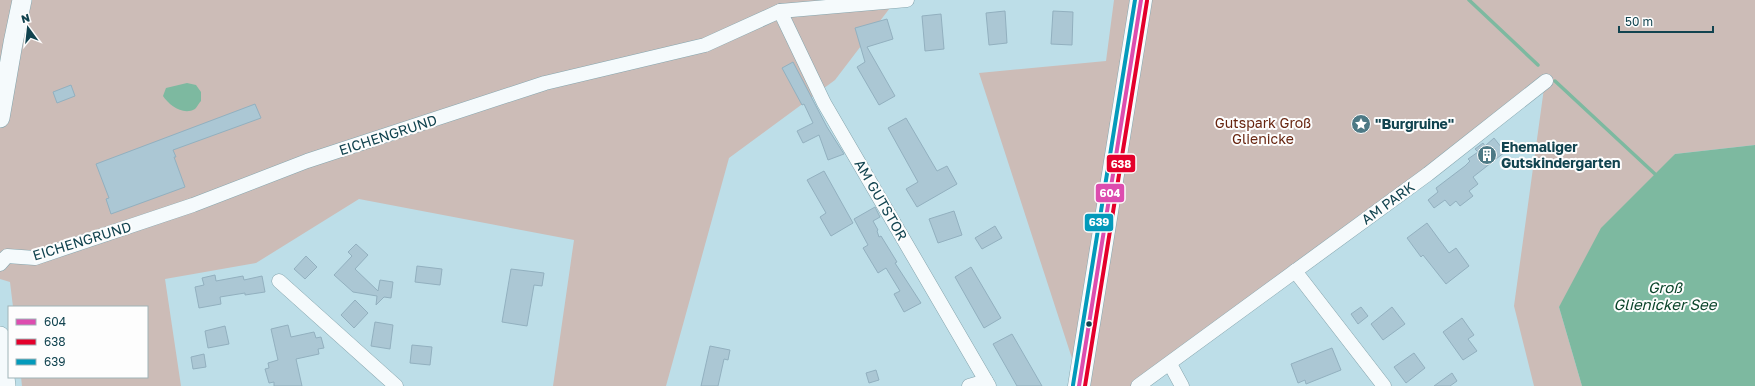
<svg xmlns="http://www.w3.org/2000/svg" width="1755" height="386" viewBox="0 0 1755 386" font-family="'Golos Text',sans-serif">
<rect width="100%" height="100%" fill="#bddee8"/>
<!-- green -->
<g fill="#ccbcb7">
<polygon points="0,0 896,0 835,80 729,158 666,386 553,386 574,240 359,199 256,263 165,279 181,386 22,386 21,377 147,377 147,307 13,307 10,282 0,279"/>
<polygon points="1114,0 1755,0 1755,145 1675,154 1559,307 1582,386 1534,386 1514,306 1545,81 1146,386 1081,386 979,73 1106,61"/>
</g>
<!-- water -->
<g fill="#7db9a0">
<path d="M187 83 196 85 201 92V101C199 103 197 107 195 109 183 116 169 105 163 96L166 88Z"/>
<polygon points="1755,145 1755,386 1582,386 1559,307 1601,228 1675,154"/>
</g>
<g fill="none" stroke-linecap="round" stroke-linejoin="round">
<!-- stream -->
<g stroke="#7db9a0" stroke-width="3.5">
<polyline points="1469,0 1538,65"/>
<polyline points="1555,81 1655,174"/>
</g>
</g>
<!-- building -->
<g fill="#abc7d4" stroke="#92b0bf">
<polygon points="1005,11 1007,43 989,45 986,13"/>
<polygon points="1053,11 1073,12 1072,45 1051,44"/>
<polygon points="941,14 944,49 925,51 922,16"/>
<polygon points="887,19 893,39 867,47 895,96 879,105 857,67 865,62 855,28"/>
<polygon points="793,62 827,127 844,154 828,160 819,135 803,143 797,131 813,123 804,104 802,105 782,68"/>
<polygon points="71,85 75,96 57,103 53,92"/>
<polygon points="255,104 261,118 173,150 176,157 174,157 185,187 111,214 106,199 109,198 96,164"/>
<polygon points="906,118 937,171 947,166 957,184 917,207 906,189 918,182 888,128"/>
<polygon points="1494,138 1505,152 1473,177 1478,184 1469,191 1473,196 1460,206 1456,201 1450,206 1445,200 1434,208 1428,200 1438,192 1436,188 1465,166 1470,161 1468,159 1478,152 1475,149 1483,143 1485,146"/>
<polygon points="824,171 853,223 831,236 820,217 826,213 807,180"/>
<polygon points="875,207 880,217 873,221 878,230 877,231 879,237 881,236 897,262 895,263 921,303 904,312 894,294 900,291 886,268 878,273 863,248 868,245 854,219"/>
<polygon points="954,211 962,235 938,243 929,219"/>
<polygon points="1427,223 1449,253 1456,248 1469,266 1446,284 1423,255 1421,257 1407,238"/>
<polygon points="995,226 1002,238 982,249 975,238"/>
<polygon points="356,244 368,255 355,269 378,291 380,280 393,282 391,298 384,297 376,305 377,296 353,292 334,275 352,256 348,252"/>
<polygon points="306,256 317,267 305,279 294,269"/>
<polygon points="417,266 442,269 440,285 415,282"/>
<polygon points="971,267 1001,318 984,328 955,277"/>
<polygon points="511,269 544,273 542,286 534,285 527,326 502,322"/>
<polygon points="215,275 216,281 243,276 244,280 262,276 265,292 245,295 245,293 220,297 221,304 199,308 195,287 204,285 202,278"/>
<polygon points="355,300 368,313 354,328 341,315"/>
<polygon points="1361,307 1368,316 1358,324 1351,314"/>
<polygon points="1392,307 1405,324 1383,340 1371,324"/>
<polygon points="1462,318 1474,335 1468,339 1477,351 1463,360 1443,332"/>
<polygon points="375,322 393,325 390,349 371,346"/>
<polygon points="288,325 291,337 314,332 316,338 321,337 324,348 318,349 319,354 296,359 302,386 274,386 274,382 269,383 265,369 269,368 268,363 278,360 271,329"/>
<polygon points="225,326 229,344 208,348 205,331"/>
<polygon points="1012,334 1042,386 1017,386 993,344"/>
<polygon points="412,345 432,347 430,365 410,363"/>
<polygon points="710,346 730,350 728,360 724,359 718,386 701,386"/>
<polygon points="1332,348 1341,370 1306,384 1305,380 1298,383 1291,364"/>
<polygon points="1414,353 1425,368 1406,383 1394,367"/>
<polygon points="204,354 206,367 193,369 191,357"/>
<polygon points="876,370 879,380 869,383 866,373"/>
<polygon points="1452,373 1457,381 1450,386 1434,386"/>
</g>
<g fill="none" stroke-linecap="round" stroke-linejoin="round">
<defs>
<g id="street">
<polyline points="780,11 824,103 989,386"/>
<polyline points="0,264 7,256 35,258 193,205 307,161 545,83 705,45 780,11 907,0"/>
<polyline points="1295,271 1384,386"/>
<polyline points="279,281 396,386"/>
<polyline points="1170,364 1182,386"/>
<polyline points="969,386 986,381"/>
<polyline points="1138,386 1428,174 1546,81"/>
</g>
<g id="secondary">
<polyline points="0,118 13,43 22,0"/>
<polyline points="0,336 6,386"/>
</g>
<polyline id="primary" points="1079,386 1141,0"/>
</defs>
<!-- street casing -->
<use href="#street" stroke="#85a5ae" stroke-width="15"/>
<!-- secondary casing -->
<use href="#secondary" stroke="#85a5ae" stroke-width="20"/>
<!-- primary casing -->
<use href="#primary" stroke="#85a5ae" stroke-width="23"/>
<!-- street -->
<use href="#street" stroke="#f5fafc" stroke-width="14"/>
<!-- secondary -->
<use href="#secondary" stroke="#f5fafc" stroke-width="19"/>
<!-- primary -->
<use href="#primary" stroke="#f5fafc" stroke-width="22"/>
<defs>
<polyline id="bus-1" points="1079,386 1141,0"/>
<polyline id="bus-2" points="1085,386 1147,1"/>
<polyline id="bus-3" points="1073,385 1135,0"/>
</defs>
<!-- bus-1 casing -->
<use href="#bus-1" stroke="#fdfdfd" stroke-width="7"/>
<!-- bus-2 casing -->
<use href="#bus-2" stroke="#fdfdfd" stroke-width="7"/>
<!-- bus-3 casing -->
<use href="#bus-3" stroke="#fdfdfd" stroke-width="7"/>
<!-- bus-1 -->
<use href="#bus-1" stroke="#dd4daf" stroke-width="4"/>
<!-- bus-2 -->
<use href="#bus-2" stroke="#e4002b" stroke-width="4"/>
<!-- bus-3 -->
<use href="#bus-3" stroke="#039abb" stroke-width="4"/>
</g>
<!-- icons -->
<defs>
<symbol id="sight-disc" viewBox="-11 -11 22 22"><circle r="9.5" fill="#4d7985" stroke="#fdfdfd"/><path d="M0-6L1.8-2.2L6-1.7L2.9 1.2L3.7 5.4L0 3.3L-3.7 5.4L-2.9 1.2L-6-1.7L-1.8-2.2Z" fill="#fff"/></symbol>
<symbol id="building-disc" viewBox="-11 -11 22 22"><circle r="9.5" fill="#4d7985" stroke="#fdfdfd"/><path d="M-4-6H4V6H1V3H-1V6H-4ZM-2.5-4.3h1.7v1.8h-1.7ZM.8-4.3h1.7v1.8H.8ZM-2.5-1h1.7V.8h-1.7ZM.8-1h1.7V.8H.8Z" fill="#fff"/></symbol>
</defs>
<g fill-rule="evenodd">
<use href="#sight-disc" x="1350" y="113" width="22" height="22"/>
<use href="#building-disc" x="1476" y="144" width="22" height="22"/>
</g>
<!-- markers -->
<circle fill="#11434f" stroke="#fdfdfd" stroke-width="1.5" cx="1089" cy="324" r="3.5"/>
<g text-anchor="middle" stroke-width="4" stroke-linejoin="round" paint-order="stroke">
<!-- park labels -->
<g font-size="14" fill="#672510" stroke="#fdfdfd">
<text x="1263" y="128">Gutspark Groß<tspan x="1263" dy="16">Glienicke</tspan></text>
</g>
<!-- poi labels -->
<g font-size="14" font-weight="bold" fill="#11434f" stroke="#fdfdfd" text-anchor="start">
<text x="1375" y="129">"Burgruine"</text>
<text x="1501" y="152">Ehemaliger<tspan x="1501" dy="16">Gutskindergarten</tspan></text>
</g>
<!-- street labels -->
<g font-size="14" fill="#11434f" stroke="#fdfdfd">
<text transform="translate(388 135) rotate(-18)" y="5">EICHENGRUND</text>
<text transform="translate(881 200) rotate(60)" y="5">AM GUTSTOR</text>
<text transform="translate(1388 203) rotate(-36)" y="5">AM PARK</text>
<text transform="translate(82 241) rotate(-17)" y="5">EICHENGRUND</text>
</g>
<!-- water labels -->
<g font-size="15" font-style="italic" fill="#0a442a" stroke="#fdfdfd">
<text x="1665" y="293">Groß<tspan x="1665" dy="17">Glienicker See</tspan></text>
</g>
</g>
<g stroke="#fdfdfd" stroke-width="1.5">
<rect x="1106" y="154" width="30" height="19" rx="4" fill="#e4002b"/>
<rect x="1095" y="183" width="30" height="20" rx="4" fill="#dd4daf"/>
<rect x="1084" y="213" width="30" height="19" rx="4" fill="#039abb"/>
</g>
<g font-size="11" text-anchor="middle" font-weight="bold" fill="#fff">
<text x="1121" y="168">638</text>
<text x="1110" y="197">604</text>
<text x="1099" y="226">639</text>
</g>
<!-- legend -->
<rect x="8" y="306" width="140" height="72" fill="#fdfdfd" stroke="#9fb3b7"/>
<rect x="16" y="319" width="20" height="6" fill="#dd4daf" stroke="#9fb3b7"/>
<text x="44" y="326" font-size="12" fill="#11434f">604</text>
<rect x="16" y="339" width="20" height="6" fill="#e4002b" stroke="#9fb3b7"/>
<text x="44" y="346" font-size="12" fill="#11434f">638</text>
<rect x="16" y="359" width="20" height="6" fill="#039abb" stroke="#9fb3b7"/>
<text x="44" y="366" font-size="12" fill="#11434f">639</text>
<!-- north arrow -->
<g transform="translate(28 28) rotate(345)" stroke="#fdfdfd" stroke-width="3" paint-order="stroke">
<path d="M0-3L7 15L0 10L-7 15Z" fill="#11434f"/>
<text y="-6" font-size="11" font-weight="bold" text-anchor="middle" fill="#11434f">N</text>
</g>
<!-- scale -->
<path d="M1619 26v6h94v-6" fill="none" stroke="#11434f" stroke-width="2"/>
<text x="1625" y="26" font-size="12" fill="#11434f" stroke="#fdfdfd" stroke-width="3" paint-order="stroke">50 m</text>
</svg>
